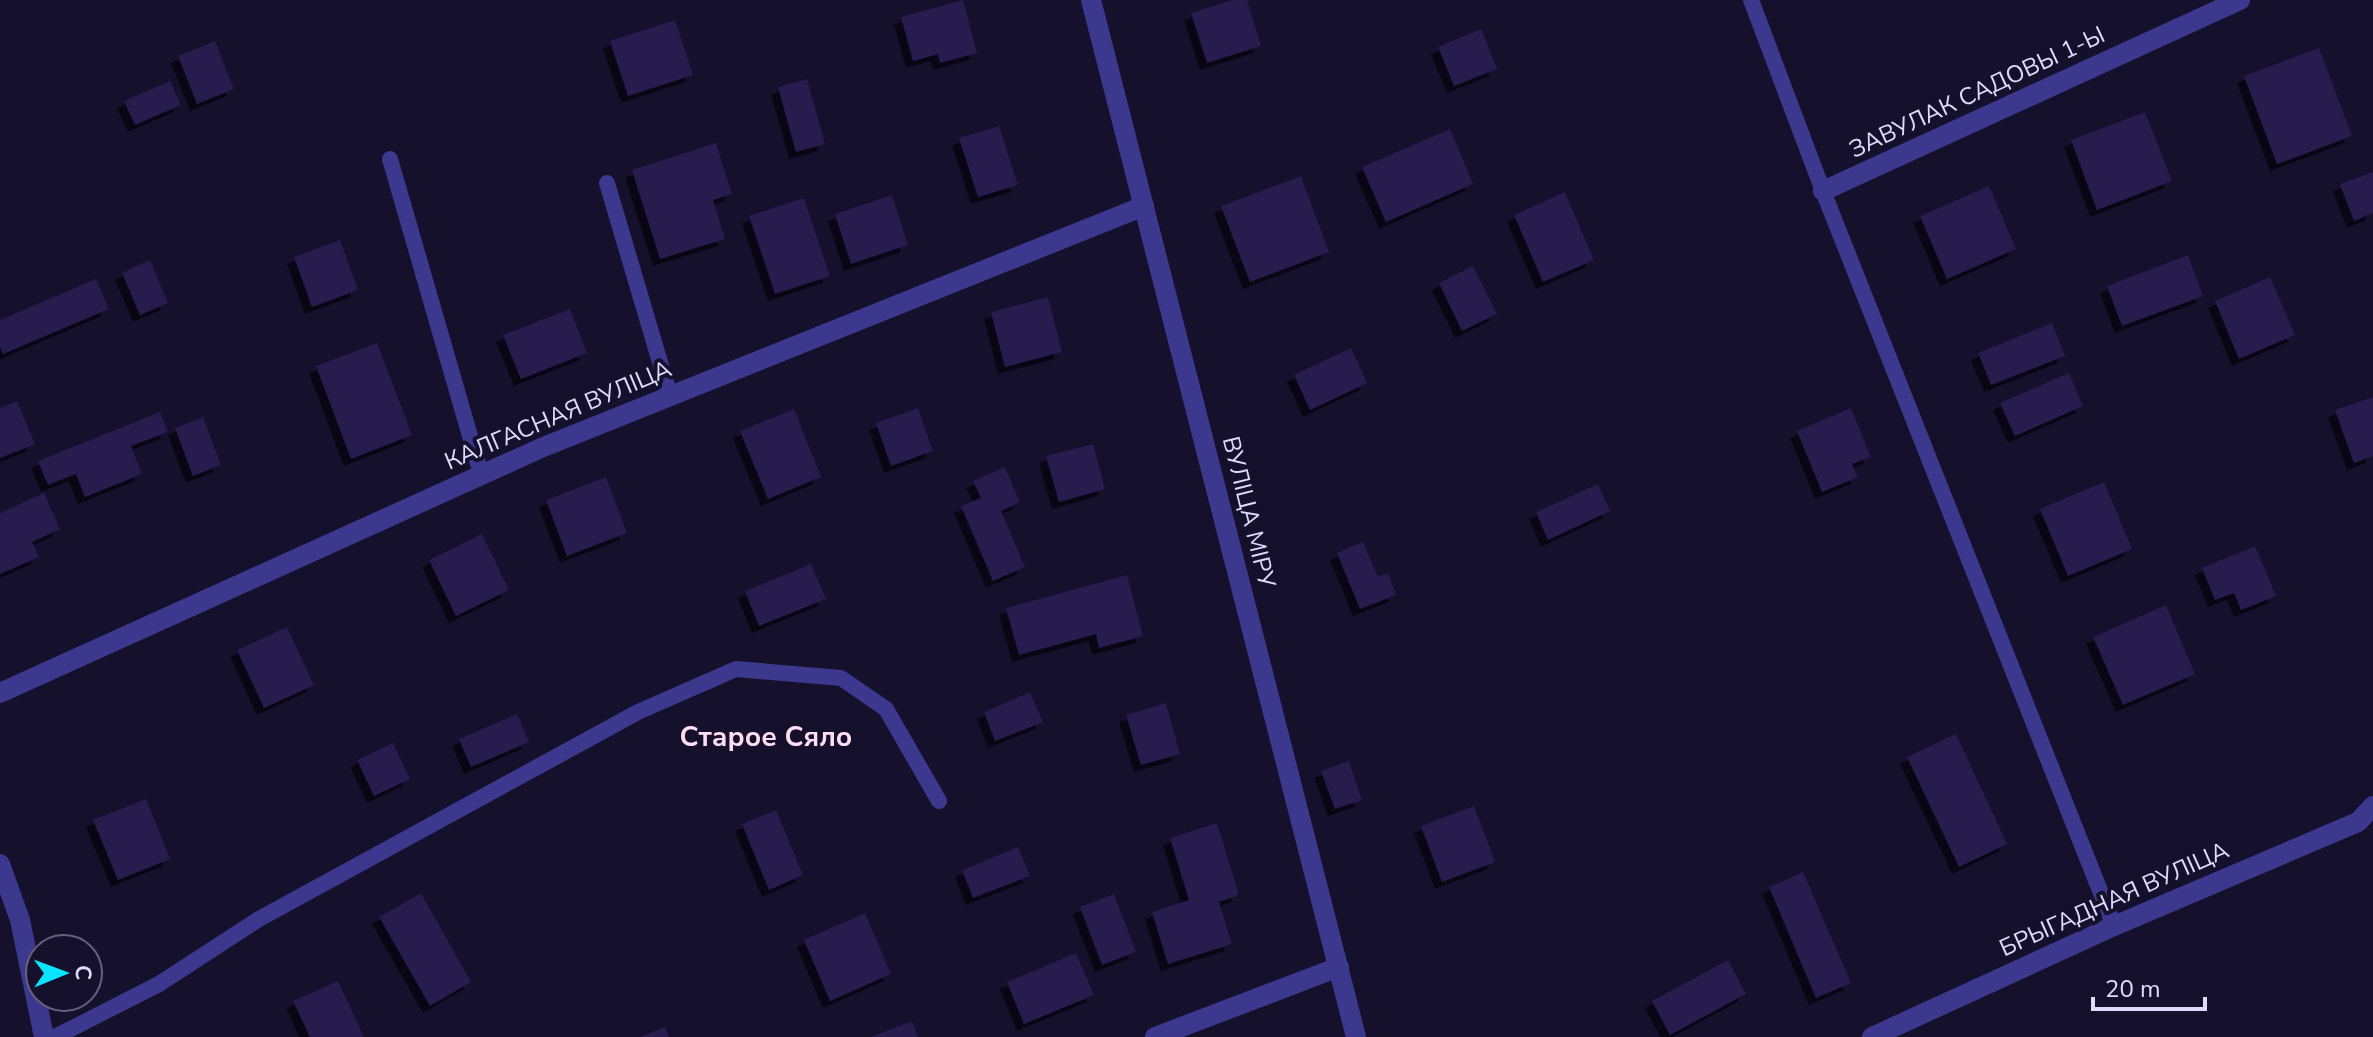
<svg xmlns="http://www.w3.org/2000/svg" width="2373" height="1037" viewBox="0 0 2373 1037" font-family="'Nunito Sans',sans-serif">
<defs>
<filter id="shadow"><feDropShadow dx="-7" dy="7" stdDeviation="0" flood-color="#0009"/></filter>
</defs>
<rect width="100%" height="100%" fill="#15102c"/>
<!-- building -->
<g fill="#251b4e" filter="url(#shadow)">
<polygon points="963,0 977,53 940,63 938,54 913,61 901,17"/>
<polygon points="1233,0 1247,0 1261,46 1207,63 1191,13"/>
<polygon points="675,20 693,75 628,96 610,41"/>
<polygon points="1481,29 1497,69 1454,86 1438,47"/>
<polygon points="215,41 234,89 197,104 178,56"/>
<polygon points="2319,48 2352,136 2277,164 2244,76"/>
<polygon points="807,79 825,144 796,152 778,87"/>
<polygon points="170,81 181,105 135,125 124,101"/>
<polygon points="2145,112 2172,181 2097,210 2071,140"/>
<polygon points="999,126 1018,185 978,197 959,138"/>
<polygon points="1450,129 1473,184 1386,222 1362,167"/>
<polygon points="716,143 732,194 713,200 725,239 660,259 632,170"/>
<polygon points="2373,172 2373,213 2354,221 2340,184"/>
<polygon points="1301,176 1329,252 1250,282 1221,206"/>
<polygon points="1989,186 2016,249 1947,279 1920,216"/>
<polygon points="1565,192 1594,260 1543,282 1514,215"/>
<polygon points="892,195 908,245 851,264 835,214"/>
<polygon points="804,198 830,276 775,294 749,216"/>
<polygon points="340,240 358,290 312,307 294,257"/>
<polygon points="2188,255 2203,296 2122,326 2107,286"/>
<polygon points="150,260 168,303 140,315 122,273"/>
<polygon points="1473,266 1497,314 1462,331 1439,283"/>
<polygon points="2270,277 2295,335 2239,359 2215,301"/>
<polygon points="96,279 109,309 3,354 0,347 0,320"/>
<polygon points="1048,297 1062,352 1005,367 991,312"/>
<polygon points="570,309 587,353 521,379 503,335"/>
<polygon points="2052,323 2065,356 1991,385 1978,353"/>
<polygon points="377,343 412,435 351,459 316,366"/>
<polygon points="1351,348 1367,383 1310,410 1294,375"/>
<polygon points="2069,373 2083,406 2015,436 2000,403"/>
<polygon points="2373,397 2373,456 2354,463 2335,410"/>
<polygon points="17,401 35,444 0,458 0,408"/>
<polygon points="918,408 933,451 891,466 876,423"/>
<polygon points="1851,408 1871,457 1852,464 1858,477 1822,492 1797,431"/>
<polygon points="794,409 821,477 768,499 740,431"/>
<polygon points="160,412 168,432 131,446 142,474 85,497 76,474 48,485 38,461"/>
<polygon points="203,417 221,465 193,476 175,428"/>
<polygon points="1093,444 1105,489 1059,502 1046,456"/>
<polygon points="1005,467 1020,502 1001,511 1025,567 993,581 961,506 981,498 973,481"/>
<polygon points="606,477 627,533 567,556 546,500"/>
<polygon points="2104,482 2132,549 2068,576 2040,509"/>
<polygon points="1598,484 1610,511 1548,540 1536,512"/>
<polygon points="44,493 60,529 32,542 39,557 0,574 0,513"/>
<polygon points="482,534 509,590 456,616 429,560"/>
<polygon points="1363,542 1378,577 1388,573 1396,595 1360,609 1337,553"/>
<polygon points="2255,546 2276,596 2241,610 2234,593 2215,600 2202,568"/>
<polygon points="811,564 826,599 759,626 745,591"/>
<polygon points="1127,575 1143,636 1099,648 1096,634 1019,655 1006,608"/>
<polygon points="2166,605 2195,674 2123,705 2093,637"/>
<polygon points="287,627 314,685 264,708 237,650"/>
<polygon points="1030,692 1043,722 995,741 984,712"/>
<polygon points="1166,703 1180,754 1141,765 1126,715"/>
<polygon points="517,714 529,742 471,767 459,739"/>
<polygon points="1956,734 2007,844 1959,867 1907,757"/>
<polygon points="393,743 410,779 374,796 357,760"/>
<polygon points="1349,761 1362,800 1335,809 1321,771"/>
<polygon points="146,799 170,859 118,880 93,820"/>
<polygon points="1474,806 1495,862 1442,882 1421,826"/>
<polygon points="776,810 803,875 769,890 742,824"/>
<polygon points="1217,823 1239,895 1219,902 1232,944 1168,964 1152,912 1189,900 1170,838"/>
<polygon points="1018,847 1030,876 973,898 962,870"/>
<polygon points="1803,872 1851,983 1816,998 1769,887"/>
<polygon points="421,893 471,982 430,1006 379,917"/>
<polygon points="1114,894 1136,952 1102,965 1080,907"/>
<polygon points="865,913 891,974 830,1001 804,940"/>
<polygon points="1076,953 1094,995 1024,1024 1007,982"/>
<polygon points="1728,960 1746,994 1670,1035 1652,1001"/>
<polygon points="338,981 364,1037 310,1037 293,1001"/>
<polygon points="912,1021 918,1037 871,1037"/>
<polygon points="665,1027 669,1037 640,1037"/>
</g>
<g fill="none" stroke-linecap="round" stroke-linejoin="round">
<!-- service -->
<g stroke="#3c388e" stroke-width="16">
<polyline points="1751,0 1823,191 2114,926"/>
<polyline points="390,159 481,474"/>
<polyline points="607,183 670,396"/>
<polyline points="55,1037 159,984 259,919 638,712 736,669 841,678 886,709 939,801"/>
</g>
<!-- minor -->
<g stroke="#3c388e" stroke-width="20">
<polyline points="1823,191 2240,0"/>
<polyline points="0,693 541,448 1144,206"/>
<polyline points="0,864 20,920 44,1037"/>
<polyline points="1155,1037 1339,967"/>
<polyline points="1872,1037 2114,926 2358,822 2373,806"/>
</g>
<!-- tertiary -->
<polyline stroke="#3c388e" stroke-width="20" points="1091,0 1356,1037"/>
</g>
<g text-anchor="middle" stroke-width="8" stroke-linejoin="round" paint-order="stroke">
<!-- street labels -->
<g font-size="24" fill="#dfdbff" stroke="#15102c">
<text transform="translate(1977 92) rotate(-25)" y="8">ЗАВУЛАК САДОВЫ 1-Ы</text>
<text transform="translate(558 415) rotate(-23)" y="8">КАЛГАСНАЯ ВУЛІЦА</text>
<text transform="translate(1249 512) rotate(76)" y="8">ВУЛІЦА МІРУ</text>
<text transform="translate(2114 899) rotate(-24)" y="8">БРЫГАДНАЯ ВУЛІЦА</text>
</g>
<!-- quarter labels -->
<g font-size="28" font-weight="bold" fill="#ffddf2" stroke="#15102c">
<text x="766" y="746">Старое Сяло</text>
</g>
</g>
<!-- north arrow -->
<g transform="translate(64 973) rotate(89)"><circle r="38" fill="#15102c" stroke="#666180" stroke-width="2"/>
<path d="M0-6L14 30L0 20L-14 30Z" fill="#07e4ff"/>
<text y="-12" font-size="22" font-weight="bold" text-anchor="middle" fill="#dfdbff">С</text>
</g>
<!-- scale -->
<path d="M2093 997v12h112v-12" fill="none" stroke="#dfdbff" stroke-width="4"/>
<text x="2105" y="997" font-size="24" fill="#dfdbff" stroke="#15102c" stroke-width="6" paint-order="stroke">20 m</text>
</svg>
